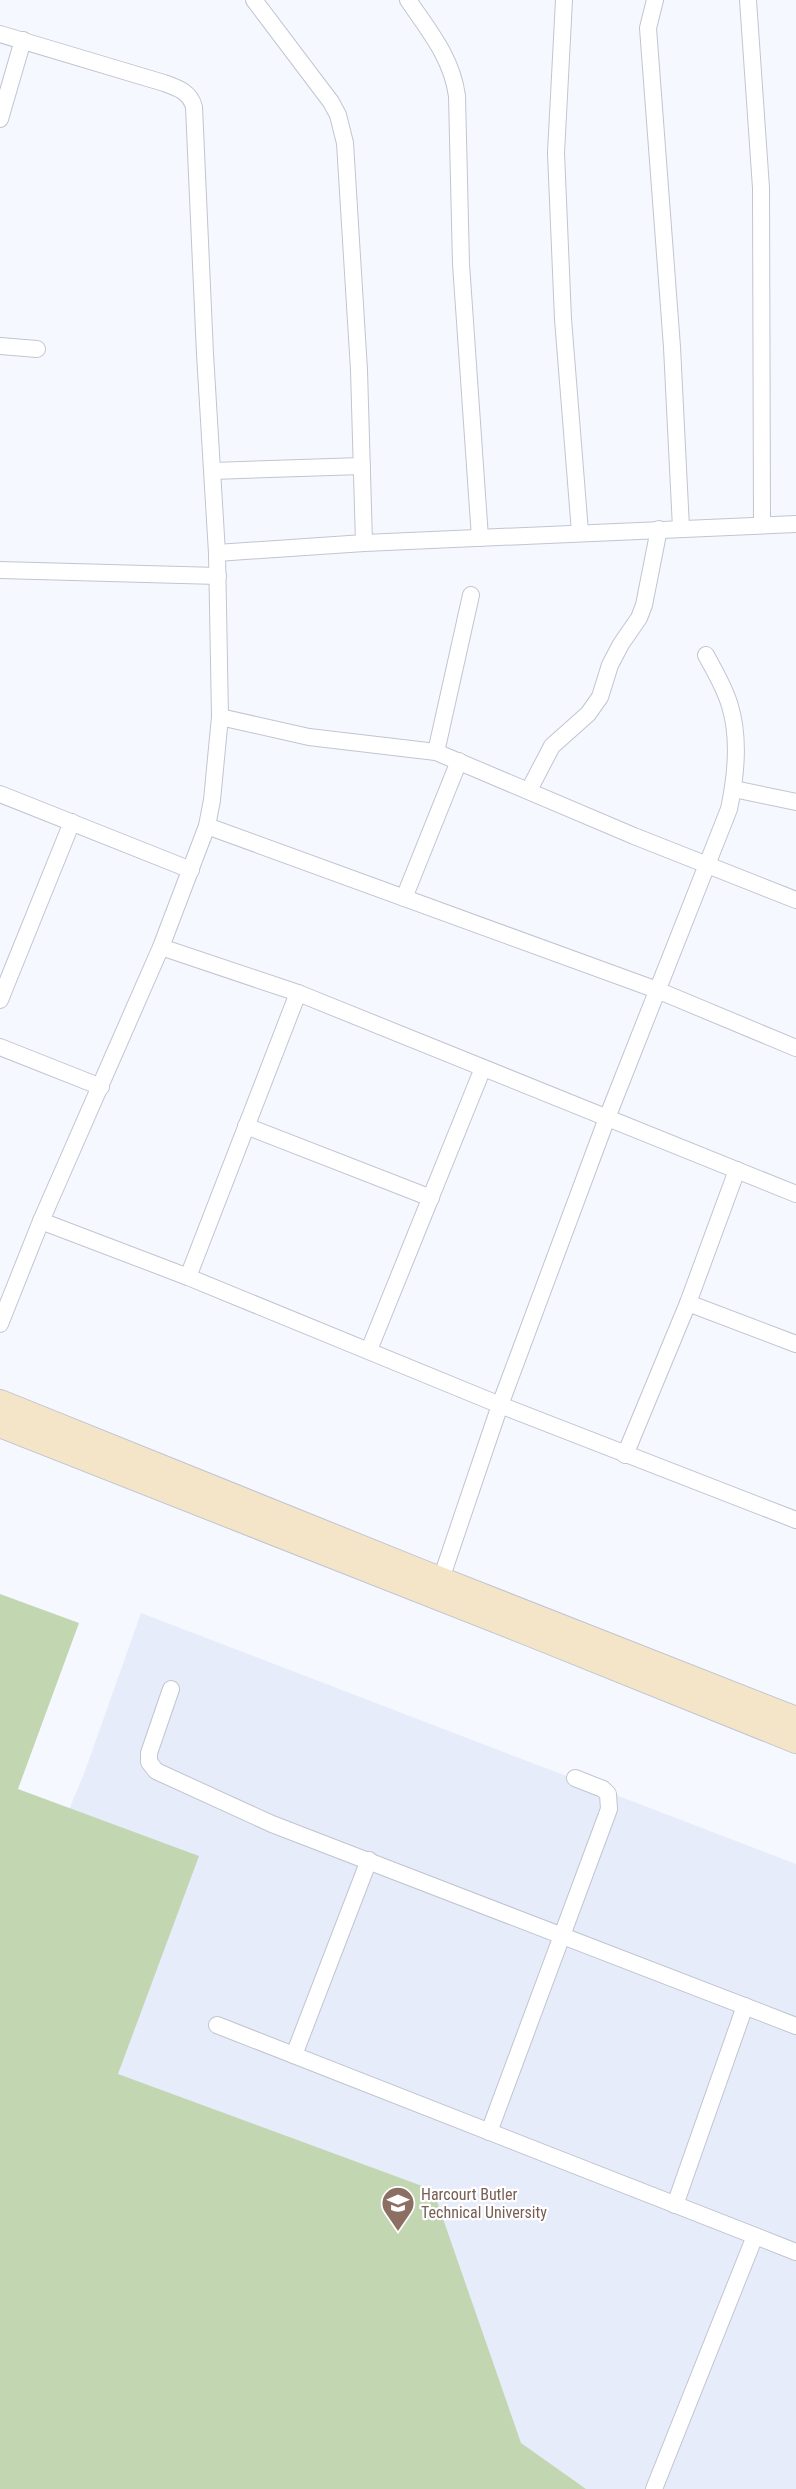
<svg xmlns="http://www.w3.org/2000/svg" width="796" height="2489" viewBox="0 0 796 2489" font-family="'Roboto Condensed',sans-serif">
<rect width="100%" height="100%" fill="#f5f8ff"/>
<!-- built -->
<polygon fill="#e6ecfa" points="141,1613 796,1864 796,2489 0,2489 0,1975 85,1771"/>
<!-- green -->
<polygon fill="#c3d6b2" points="0,1594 79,1623 18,1789 199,1856 118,2074 433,2190 521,2443 586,2489 0,2489"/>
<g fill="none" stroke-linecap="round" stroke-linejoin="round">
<defs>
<g id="street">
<polyline points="254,0 331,102 338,115 345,143 359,370 364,543"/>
<path d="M408 0C429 31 452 58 457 96L461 264 480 538"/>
<polyline points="564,0 556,153 563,319 580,532"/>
<polyline points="655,0 648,28 672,347 681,528"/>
<polyline points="748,0 761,188 762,524"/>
<path d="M0 34 164 83C178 88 190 92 194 107L205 354 217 553 220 717 212 800 207 826 161 947 41 1221 0 1324"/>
<polyline points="0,119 23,40"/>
<polyline points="0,346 37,349"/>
<polyline points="212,471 362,466"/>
<polyline points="217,553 364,543 796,524"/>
<polyline points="0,570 218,576"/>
<polyline points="220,717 309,737 436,752 634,836 796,900"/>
<polyline points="436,752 471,595"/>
<polyline points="734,789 796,802"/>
<polyline points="529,790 552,746 588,714 600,697 610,665 621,644 639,618 644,605 659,529"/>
<polyline points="0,794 191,870"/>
<polyline points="207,826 657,990 796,1048"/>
<polyline points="404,898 459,761"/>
<polyline points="161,947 298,993 796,1194"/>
<polyline points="0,1000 72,822"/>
<polyline points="0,1047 101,1087"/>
<polyline points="246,1126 431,1198"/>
<polyline points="41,1221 188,1277 500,1405 796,1520"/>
<polyline points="188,1277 298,993"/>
<polyline points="688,1303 796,1344"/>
<polyline points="369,1350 483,1068"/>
<polyline points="625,1455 688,1303 737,1170"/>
<path d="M438 1588 500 1405 607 1118 729 809C736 776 740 739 730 706 725 688 715 672 706 655"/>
<polyline points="171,1689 149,1753 149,1762 156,1771 272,1824 796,2026"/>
<polyline points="217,2025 796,2252"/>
<polyline points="294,2055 369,1860"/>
<polyline points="489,2132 609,1809 608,1794 603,1789 575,1778"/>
<polyline points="675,2205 745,2006"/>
<polyline points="654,2489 755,2236"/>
</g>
<g id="secondary">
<polyline points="0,1402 422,1572 796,1719"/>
<polyline points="0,1425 530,1634 796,1741"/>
</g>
</defs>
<!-- street casing -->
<use href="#street" stroke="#c1c5d0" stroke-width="18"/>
<!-- secondary casing -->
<use href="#secondary" stroke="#c1c5d0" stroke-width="26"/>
<!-- street -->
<use href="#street" stroke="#fff" stroke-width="16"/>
<!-- secondary -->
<use href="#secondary" stroke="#f5e5c8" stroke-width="24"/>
</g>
<!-- icons -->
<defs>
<symbol id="university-pin" viewBox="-11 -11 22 30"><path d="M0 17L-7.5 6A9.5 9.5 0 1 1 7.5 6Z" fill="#8d6e63" stroke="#fff"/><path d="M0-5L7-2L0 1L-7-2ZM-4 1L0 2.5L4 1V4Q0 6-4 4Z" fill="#fff"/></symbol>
</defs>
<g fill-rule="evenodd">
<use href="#university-pin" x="379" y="2184" width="38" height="52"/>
</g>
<g text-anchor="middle" stroke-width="4.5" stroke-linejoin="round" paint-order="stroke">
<!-- education labels -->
<g font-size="16" fill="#785e54" stroke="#fff" text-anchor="start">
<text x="421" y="2200">Harcourt Butler<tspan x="421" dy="18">Technical University</tspan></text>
</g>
</g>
</svg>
